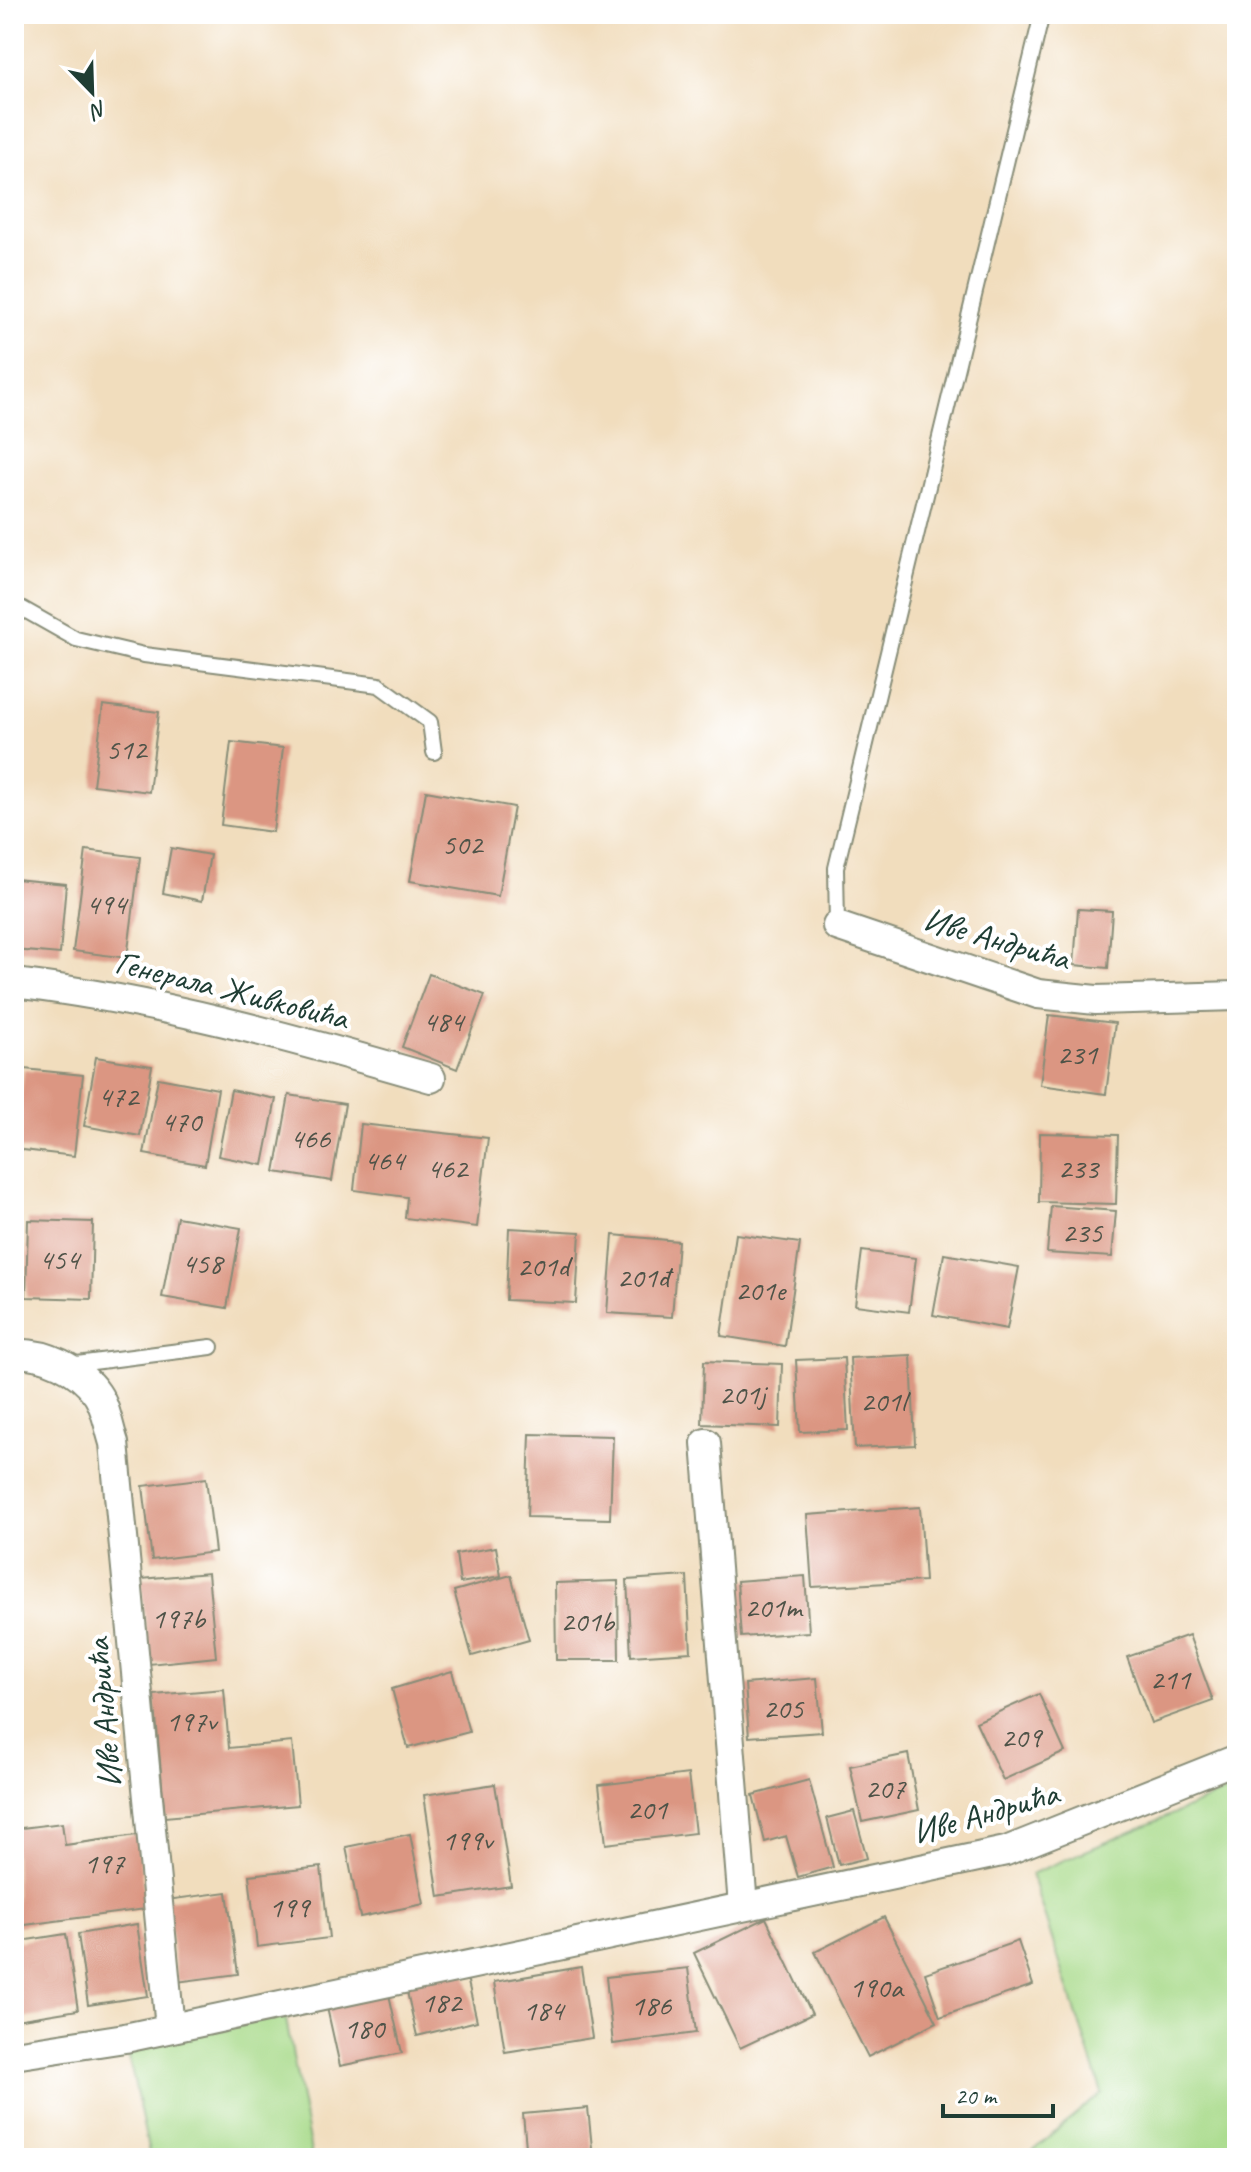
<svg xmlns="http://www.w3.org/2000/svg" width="1251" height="2172" viewBox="0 0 1251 2172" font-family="Caveat,sans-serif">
<rect width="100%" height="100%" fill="#fff"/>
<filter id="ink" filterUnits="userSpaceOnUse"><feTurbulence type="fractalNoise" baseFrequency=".0125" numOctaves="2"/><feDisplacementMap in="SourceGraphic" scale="16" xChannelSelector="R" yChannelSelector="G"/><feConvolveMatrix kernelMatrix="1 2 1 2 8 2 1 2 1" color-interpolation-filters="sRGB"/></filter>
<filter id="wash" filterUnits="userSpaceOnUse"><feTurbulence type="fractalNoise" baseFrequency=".006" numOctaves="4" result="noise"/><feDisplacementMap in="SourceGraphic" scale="32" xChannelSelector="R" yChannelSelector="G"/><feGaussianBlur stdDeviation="1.8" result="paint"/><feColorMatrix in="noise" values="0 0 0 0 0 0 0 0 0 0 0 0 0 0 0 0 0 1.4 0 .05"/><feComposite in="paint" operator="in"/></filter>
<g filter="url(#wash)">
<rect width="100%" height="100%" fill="#f1ddbd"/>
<!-- green -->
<g fill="#a7da89" stroke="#638c5e" stroke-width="2">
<polygon points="1237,1787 1237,2158 1024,2158 1102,2093 1031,1874"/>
<polygon points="283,2003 312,2158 150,2158 125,2038"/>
</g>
<g id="blocks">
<!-- building -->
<g fill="#db9682">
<polygon points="103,705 159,712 149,792 93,785"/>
<polygon points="231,742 283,748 273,832 221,825"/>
<polygon points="426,791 514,807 498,896 410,881"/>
<polygon points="171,848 210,855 202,901 163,893"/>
<polygon points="86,850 140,857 127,958 73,951"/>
<polygon points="15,879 66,884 60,954 14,950"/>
<polygon points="1078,909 1112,911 1108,968 1074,965"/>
<polygon points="429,974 485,995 457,1069 402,1047"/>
<polygon points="1049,1015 1115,1023 1106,1094 1040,1085"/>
<polygon points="14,1040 20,1040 16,1064 14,1064"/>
<polygon points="96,1057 152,1066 140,1136 84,1126"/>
<polygon points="24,1069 83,1075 74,1156 15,1149"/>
<polygon points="158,1078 218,1089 205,1165 144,1154"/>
<polygon points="231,1090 276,1099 263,1165 218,1156"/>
<polygon points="289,1095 345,1104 332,1181 275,1172"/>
<polygon points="361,1124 488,1138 477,1227 405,1218 407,1197 354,1190"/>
<polygon points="1040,1133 1118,1135 1116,1204 1039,1202"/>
<polygon points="1051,1206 1116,1211 1112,1257 1047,1253"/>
<polygon points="177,1217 241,1228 227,1308 162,1297"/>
<polygon points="28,1220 93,1222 91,1299 26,1297"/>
<polygon points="509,1228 580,1232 576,1303 506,1300"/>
<polygon points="736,1234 800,1243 785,1346 721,1336"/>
<polygon points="613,1235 678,1241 672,1317 607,1313"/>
<polygon points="862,1251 916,1258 909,1312 855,1305"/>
<polygon points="944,1254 1019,1267 1007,1329 933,1315"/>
<polygon points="911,1355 915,1445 855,1448 850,1358"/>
<polygon points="844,1358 848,1430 800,1432 796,1360"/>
<polygon points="704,1361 782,1364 780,1427 702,1424"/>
<polygon points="530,1434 613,1436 610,1519 527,1517"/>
<polygon points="206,1478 215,1552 152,1560 143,1486"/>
<polygon points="920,1507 925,1581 812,1587 807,1515"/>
<polygon points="496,1547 501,1576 460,1583 456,1554"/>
<polygon points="208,1573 216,1657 149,1664 141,1579"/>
<polygon points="511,1575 529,1640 472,1656 454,1591"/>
<polygon points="687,1576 691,1652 631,1656 627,1580"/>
<polygon points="805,1576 809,1632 741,1637 737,1581"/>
<polygon points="618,1581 619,1660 556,1660 555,1583"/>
<polygon points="1189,1635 1213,1701 1151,1723 1127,1657"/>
<polygon points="452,1671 469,1732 408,1748 392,1689"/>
<polygon points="817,1678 822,1732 749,1737 745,1684"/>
<polygon points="224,1689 229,1748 292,1742 298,1805 165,1817 154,1695"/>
<polygon points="1039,1694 1065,1752 1003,1780 976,1722"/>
<polygon points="908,1754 919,1810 862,1822 850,1766"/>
<polygon points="688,1774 695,1833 606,1844 599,1785"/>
<polygon points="809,1780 833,1867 798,1877 786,1836 765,1842 753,1795"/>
<polygon points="495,1784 511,1886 439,1897 424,1795"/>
<polygon points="854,1811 867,1858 839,1865 827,1818"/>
<polygon points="62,1823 65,1845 137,1835 146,1909 17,1926 14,1829"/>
<polygon points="410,1834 424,1904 360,1917 346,1847"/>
<polygon points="321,1867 329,1938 257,1947 249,1875"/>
<polygon points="227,1892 238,1974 177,1982 166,1900"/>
<polygon points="884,1917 937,2022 868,2057 815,1952"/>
<polygon points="766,1918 812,2014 740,2048 694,1953"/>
<polygon points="137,1924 148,1996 88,2005 78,1934"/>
<polygon points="66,1934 78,2010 16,2020 14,1942"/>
<polygon points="1018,1941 1033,1985 940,2017 925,1973"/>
<polygon points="581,1967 592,2038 505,2052 494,1982"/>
<polygon points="688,1968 696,2033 613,2044 606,1977"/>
<polygon points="465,1969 477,2021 417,2036 405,1983"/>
<polygon points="388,1990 402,2053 340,2066 326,2003"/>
<polygon points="588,2108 593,2158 527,2158 523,2114"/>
</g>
</g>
</g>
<g filter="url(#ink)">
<use href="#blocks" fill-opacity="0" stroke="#888d78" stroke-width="2"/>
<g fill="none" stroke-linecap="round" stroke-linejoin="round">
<defs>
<g id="service">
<polyline points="14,604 76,639 144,655 379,685 430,722 434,752"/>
<polyline points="837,926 836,868 1042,14"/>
<polyline points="69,1365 211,1347"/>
</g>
<g id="minor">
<polyline points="837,926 1038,994 1096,1000 1237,996"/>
<path d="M14 983C157 1000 293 1038 431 1078"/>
<path d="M14 1354C45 1352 79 1368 97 1394 106 1407 109 1428 114 1443L170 2028"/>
<polyline points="706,1443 743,1906"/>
<polyline points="14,2055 125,2038 1006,1851 1237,1759"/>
</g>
</defs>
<!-- service casing -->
<use href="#service" stroke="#888d78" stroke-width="18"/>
<!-- minor casing -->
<use href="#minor" stroke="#888d78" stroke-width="32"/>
<!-- service -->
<use href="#service" stroke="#fff" stroke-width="14"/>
<!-- minor -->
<use href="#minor" stroke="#fff" stroke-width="28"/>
</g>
</g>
<g text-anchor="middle" stroke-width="8" stroke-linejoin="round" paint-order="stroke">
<!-- number labels -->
<g font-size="30" fill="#4e5348">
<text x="126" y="759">512</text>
<text x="462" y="854">502</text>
<text x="106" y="914">494</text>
<text x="443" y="1031">484</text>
<text x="1077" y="1064">231</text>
<text x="118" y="1106">472</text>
<text x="181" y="1131">470</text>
<text x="310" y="1148">466</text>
<text x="384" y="1170">464</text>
<text x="447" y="1178">462</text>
<text x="1078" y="1178">233</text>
<text x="1082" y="1242">235</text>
<text x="59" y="1269">454</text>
<text x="202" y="1273">458</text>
<text x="543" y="1276">201d</text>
<text x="643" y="1287">201đ</text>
<text x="760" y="1300">201e</text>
<text x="742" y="1404">201j</text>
<text x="883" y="1411">201l</text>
<text x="773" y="1617">201m</text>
<text x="178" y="1628">197b</text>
<text x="587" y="1631">201b</text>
<text x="1170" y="1689">211</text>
<text x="783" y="1718">205</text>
<text x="191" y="1731">197v</text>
<text x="1021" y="1747">209</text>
<text x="885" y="1798">207</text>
<text x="647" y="1819">201</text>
<text x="467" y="1850">199v</text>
<text x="104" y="1873">197</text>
<text x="289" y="1917">199</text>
<text x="876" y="1997">190a</text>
<text x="441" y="2012">182</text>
<text x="651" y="2015">186</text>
<text x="543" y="2020">184</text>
<text x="364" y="2038">180</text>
</g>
<!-- street labels -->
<g font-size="34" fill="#1f3d34" stroke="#fff">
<text transform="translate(997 938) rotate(16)" y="12">Иве Андрића</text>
<text transform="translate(232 989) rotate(14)" y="12">Генерала Живковића</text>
<text transform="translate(103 1713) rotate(-95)" y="12">Иве Андрића</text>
<text transform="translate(985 1812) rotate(-16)" y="12">Иве Андрића</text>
</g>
</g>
<!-- margin -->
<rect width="1251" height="2172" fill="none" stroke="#fff" stroke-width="48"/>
<!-- north arrow -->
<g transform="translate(92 92) rotate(157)" stroke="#ffffff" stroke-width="6" paint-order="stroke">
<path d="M0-6L14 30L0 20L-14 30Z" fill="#1f3d34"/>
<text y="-12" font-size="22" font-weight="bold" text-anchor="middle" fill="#1f3d34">N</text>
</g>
<!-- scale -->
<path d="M943 2104v12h110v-12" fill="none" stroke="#1f3d34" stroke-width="4"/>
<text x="955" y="2104" font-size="24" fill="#1f3d34" stroke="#ffffff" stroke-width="6" paint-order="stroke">20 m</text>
</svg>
